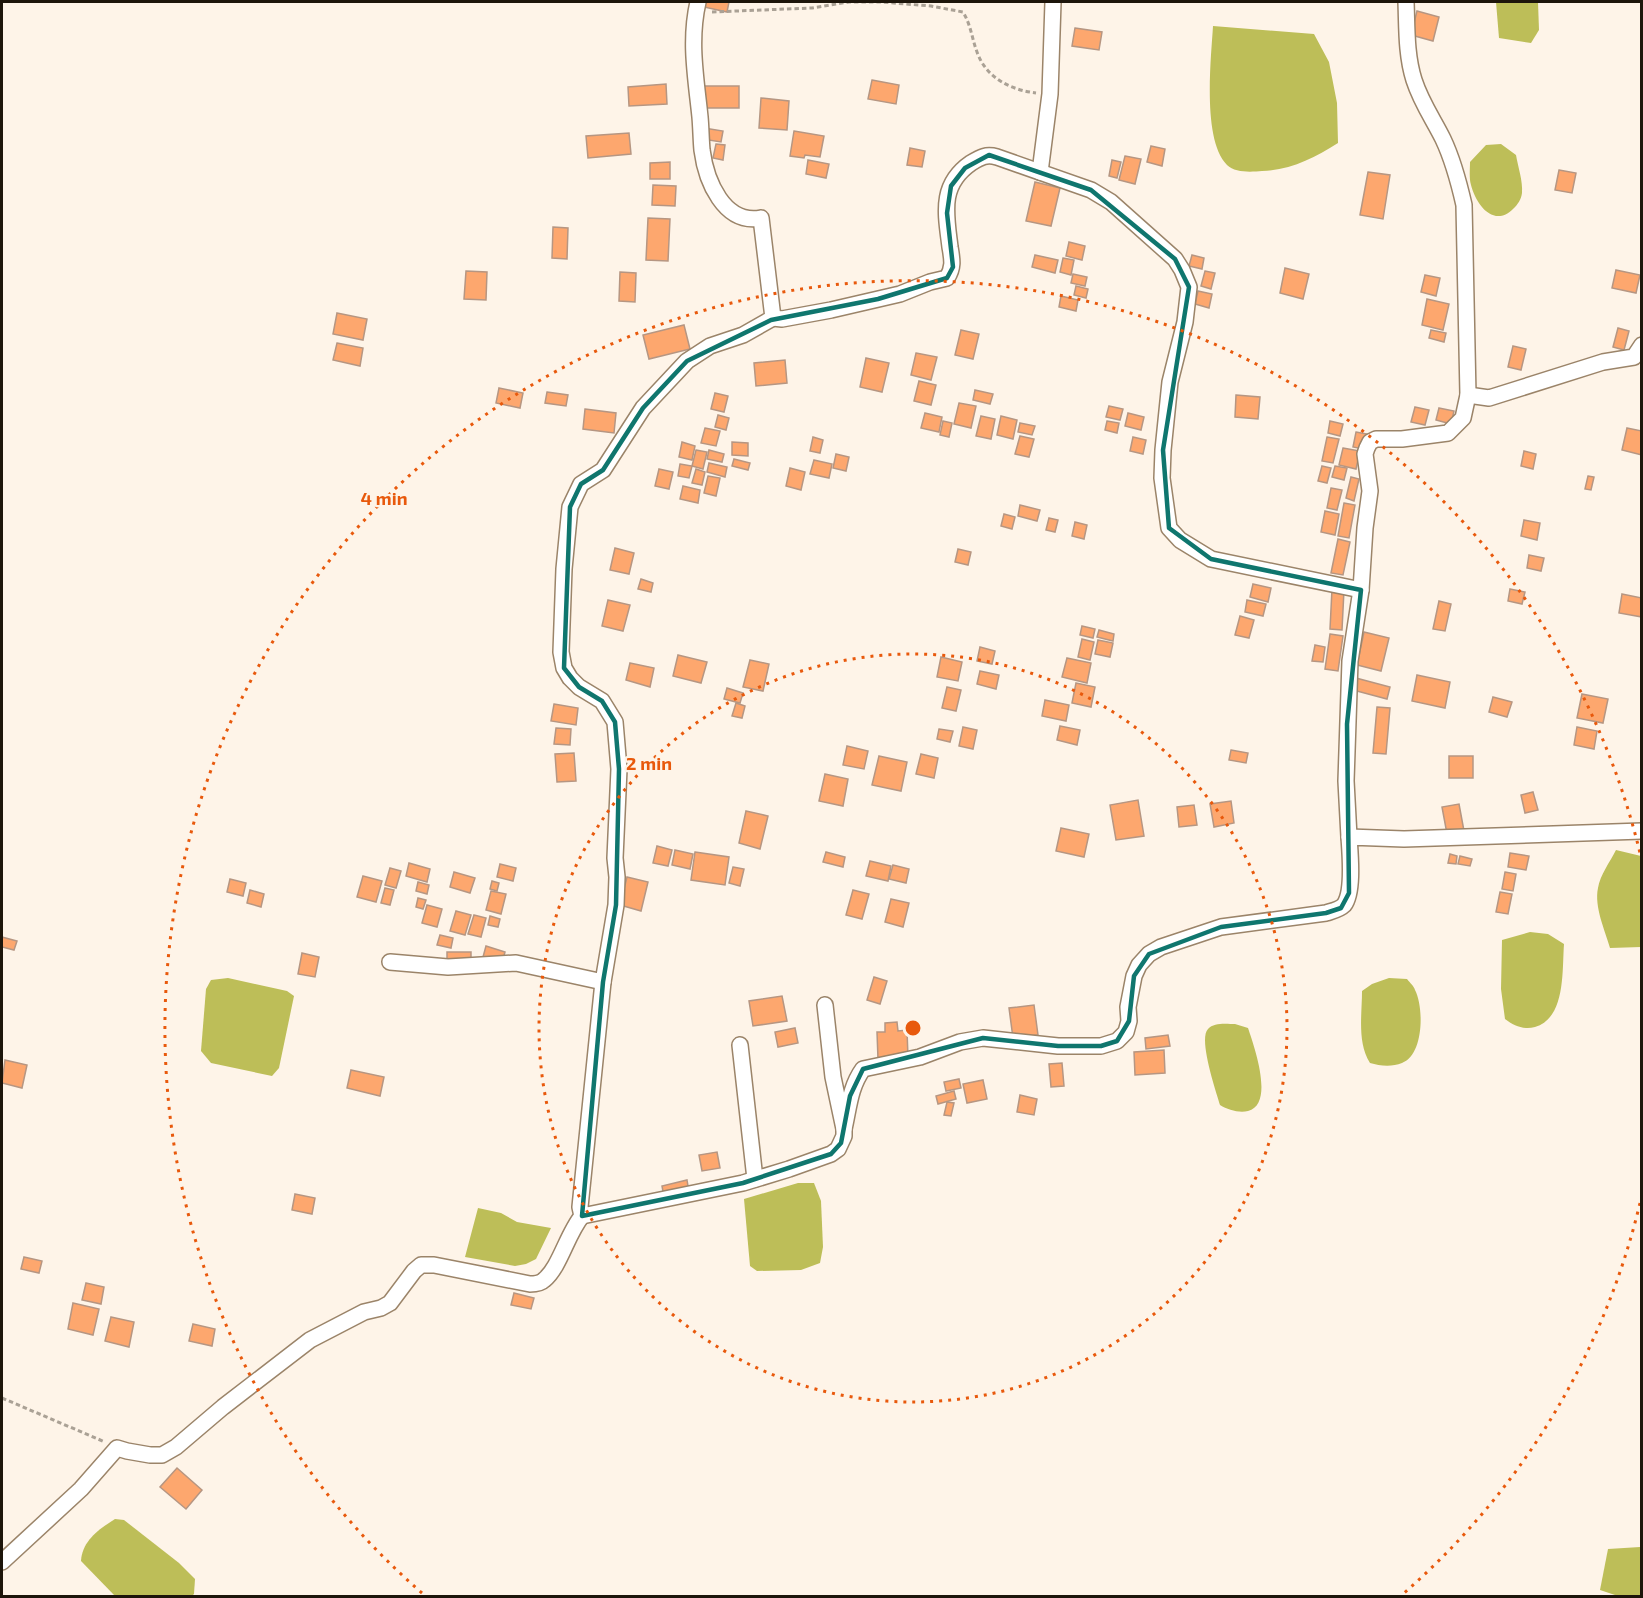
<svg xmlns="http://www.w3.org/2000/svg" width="1643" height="1598" viewBox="0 0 1643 1598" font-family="'Exo 2',sans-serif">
<rect width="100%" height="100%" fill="#fef4e8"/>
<!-- water -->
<g fill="#bdbe58">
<polygon points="1496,2 1538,2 1539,30 1531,43 1499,38"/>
<path d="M1213 26 1314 34 1329 62 1337 103 1338 143C1314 158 1291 170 1262 171 1251 172 1235 173 1227 165 1202 140 1211 60 1213 26Z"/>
<path d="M1501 144 1516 155C1518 167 1523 181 1522 193 1521 200 1518 204 1513 209 1494 228 1476 205 1471 185 1469 178 1470 169 1470 162L1486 145Z"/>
<path d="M1616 850 1641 856V947L1610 948C1605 930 1594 907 1598 888 1600 875 1610 862 1616 850Z"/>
<path d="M1530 932 1548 934 1564 944C1562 970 1566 1018 1535 1027 1524 1030 1514 1026 1505 1019L1501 989 1502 940Z"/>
<polygon points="228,978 287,991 294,996 279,1068 272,1076 211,1063 201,1051 206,989 211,980"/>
<path d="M1389 978 1407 979C1410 983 1414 986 1415 990 1424 1007 1424 1055 1402 1063 1392 1067 1380 1066 1370 1063 1357 1042 1362 1015 1362 991L1372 984Z"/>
<path d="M1235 1024 1248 1028C1254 1046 1275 1104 1248 1111 1239 1113 1228 1110 1220 1105 1216 1091 1198 1039 1208 1029 1214 1022 1227 1024 1235 1024Z"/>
<polygon points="798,1183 814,1183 821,1201 823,1247 820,1263 801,1270 757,1271 750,1266 744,1199"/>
<polygon points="478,1208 501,1213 517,1222 551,1228 536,1259 526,1264 515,1266 465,1257"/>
<path d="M115 1519 124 1520 179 1563 195 1579 194 1594 192 1596H115L81 1561C82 1541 99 1529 115 1519Z"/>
<polygon points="1640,1547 1642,1548 1641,1596 1618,1596 1600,1590 1608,1549"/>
</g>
<!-- building -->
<g fill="#fda76e" stroke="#b69682" stroke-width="1.5">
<polygon points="705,2 729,2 727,12 704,7"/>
<polygon points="1417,11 1439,17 1433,41 1411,35"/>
<polygon points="1075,28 1102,32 1099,50 1072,46"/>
<polygon points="872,80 899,85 896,104 868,99"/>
<polygon points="666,84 667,104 629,106 628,87"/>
<rect x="703" y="86" width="36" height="22"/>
<polygon points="761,98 789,101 787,130 759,128"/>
<polygon points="704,128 723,131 721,142 702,139"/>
<polygon points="794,131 824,136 820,157 805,155 804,158 790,156"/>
<polygon points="629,133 631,154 588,158 586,136"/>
<polygon points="716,144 725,145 723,160 713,158"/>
<polygon points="1151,146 1165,149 1162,166 1147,162"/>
<polygon points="910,148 925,151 922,167 907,165"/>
<polygon points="1125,156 1141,159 1135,184 1119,180"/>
<polygon points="808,160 829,164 826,178 806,174"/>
<polygon points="1112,160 1121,162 1117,178 1109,176"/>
<polygon points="670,162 670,179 650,179 650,163"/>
<polygon points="1559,170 1576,173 1572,193 1555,190"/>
<polygon points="1368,172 1390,175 1383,219 1360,215"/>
<polygon points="1035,182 1060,188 1051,226 1026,221"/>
<polygon points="653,185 676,186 675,206 652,205"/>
<polygon points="648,218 670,219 668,261 646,260"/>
<polygon points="553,227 568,228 567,259 552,258"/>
<polygon points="1069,242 1085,246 1082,260 1066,256"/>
<polygon points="1035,255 1058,260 1055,273 1032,267"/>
<polygon points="1192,255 1204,258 1202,269 1189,266"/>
<polygon points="1063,258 1074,260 1071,275 1060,272"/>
<polygon points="1285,268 1309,274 1303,299 1280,293"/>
<polygon points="1616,270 1640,275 1636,293 1612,288"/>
<polygon points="466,271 487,272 486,300 464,299"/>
<polygon points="1205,271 1215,273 1211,289 1201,286"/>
<polygon points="620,272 636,273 635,302 619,301"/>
<polygon points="1073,274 1087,277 1085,286 1071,283"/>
<polygon points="1425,275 1440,278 1436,296 1421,292"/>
<polygon points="1076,286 1088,289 1086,298 1074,295"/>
<polygon points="1198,291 1212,294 1209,308 1195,304"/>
<polygon points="1061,296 1078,300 1076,311 1059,307"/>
<polygon points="1427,299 1449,304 1443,330 1422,325"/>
<polygon points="337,313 367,319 363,340 333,334"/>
<polygon points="684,325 690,349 649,359 643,335"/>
<polygon points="1618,328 1629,331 1624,350 1613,347"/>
<polygon points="961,330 979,334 973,359 955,355"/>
<polygon points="1431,330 1446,333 1444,342 1429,338"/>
<polygon points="337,343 363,348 360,366 333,360"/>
<polygon points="1513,346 1526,349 1521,370 1508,367"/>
<polygon points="916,353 937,357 931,380 911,375"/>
<polygon points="866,358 889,363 882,392 860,387"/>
<polygon points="785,360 787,383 756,386 754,363"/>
<polygon points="919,381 936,385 931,405 914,401"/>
<polygon points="499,388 523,393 520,408 496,403"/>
<polygon points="975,390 993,394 990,404 973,400"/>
<polygon points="547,392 568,395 566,406 545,403"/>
<polygon points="715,393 728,396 724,412 711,409"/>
<polygon points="1236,395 1260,397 1258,419 1235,417"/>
<polygon points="959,403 976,406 971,428 954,424"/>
<polygon points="1109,406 1123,409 1120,420 1106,417"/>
<polygon points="1415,407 1429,410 1425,425 1411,422"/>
<polygon points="1439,408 1454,411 1451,424 1436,420"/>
<polygon points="585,409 616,413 614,433 583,429"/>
<polygon points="925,413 942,417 939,432 921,428"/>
<polygon points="1128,413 1144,417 1141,430 1125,426"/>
<polygon points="718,415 729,418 726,430 715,427"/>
<polygon points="981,416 995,419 991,439 976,436"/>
<polygon points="1001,416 1017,420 1013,439 997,435"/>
<polygon points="943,421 952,423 949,437 940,435"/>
<polygon points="1107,421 1119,423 1117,433 1105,430"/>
<polygon points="1330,421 1343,424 1340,436 1328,433"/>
<polygon points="1020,423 1035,426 1032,435 1018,432"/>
<polygon points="705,428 720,431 716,446 701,443"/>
<polygon points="1627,428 1642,431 1642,455 1622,450"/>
<polygon points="1356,432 1367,434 1363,449 1353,447"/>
<polygon points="1020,436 1034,439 1029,457 1015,454"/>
<polygon points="813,437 823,440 820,453 810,451"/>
<polygon points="1133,437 1146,440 1143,454 1130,451"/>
<polygon points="1327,437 1339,439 1333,463 1322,461"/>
<polygon points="682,442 695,446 692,460 679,457"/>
<polygon points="732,442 748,443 748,456 732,455"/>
<polygon points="1343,448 1360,451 1356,469 1339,465"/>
<polygon points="696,450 707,452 703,469 692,466"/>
<polygon points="709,450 724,454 722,462 707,459"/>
<polygon points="1524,451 1536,454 1533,469 1521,466"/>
<polygon points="836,454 849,457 846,471 833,468"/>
<polygon points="734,459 750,463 748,470 732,466"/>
<polygon points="814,460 832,464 829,478 810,474"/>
<polygon points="709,463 727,467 725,477 707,472"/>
<polygon points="680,464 692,466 689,478 678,476"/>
<polygon points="1322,466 1331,468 1327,483 1318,481"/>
<polygon points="1335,466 1347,468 1344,480 1332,477"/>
<polygon points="790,468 805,472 801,490 786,486"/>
<polygon points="659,469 673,472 669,489 655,486"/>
<polygon points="696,469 705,472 702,485 692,483"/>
<polygon points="708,476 720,478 716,496 704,493"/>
<polygon points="1588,476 1594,477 1591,490 1585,489"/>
<polygon points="1351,477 1359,479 1354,501 1346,498"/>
<polygon points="683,486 700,490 698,503 680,499"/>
<polygon points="1331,488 1342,490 1337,510 1327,508"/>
<polygon points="1344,503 1355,505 1349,538 1338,536"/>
<polygon points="1020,505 1040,510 1037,521 1018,516"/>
<polygon points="1325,511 1339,514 1335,535 1321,532"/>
<polygon points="1004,514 1015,517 1012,529 1001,526"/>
<polygon points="1049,518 1058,520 1055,532 1046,530"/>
<polygon points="1524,520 1540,523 1537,540 1521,536"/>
<polygon points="1075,522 1087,525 1084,539 1072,536"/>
<polygon points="1338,539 1350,542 1343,575 1331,573"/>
<polygon points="615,548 634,553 629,574 610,570"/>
<polygon points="958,549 971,552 968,565 955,562"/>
<polygon points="1529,555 1544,558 1541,571 1527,568"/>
<polygon points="641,579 653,583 651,592 638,589"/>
<polygon points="1253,584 1271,588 1268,602 1250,597"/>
<polygon points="1332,589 1344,590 1342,630 1330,629"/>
<polygon points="1510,589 1525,592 1522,604 1508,601"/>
<polygon points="1622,594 1642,598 1642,617 1619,613"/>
<polygon points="608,600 630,605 623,631 602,626"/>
<polygon points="1247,600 1266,604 1263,616 1245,612"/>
<polygon points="1439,601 1451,604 1445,631 1433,629"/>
<polygon points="1240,616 1254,620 1249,638 1235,635"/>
<polygon points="1082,626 1095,629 1093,638 1080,635"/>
<polygon points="1099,630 1114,634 1113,641 1097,637"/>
<polygon points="1364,632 1389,638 1381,671 1357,665"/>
<polygon points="1330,634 1343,636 1338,671 1325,669"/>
<polygon points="1082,639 1094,642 1090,660 1078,657"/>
<polygon points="1098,640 1113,643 1110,657 1095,654"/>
<polygon points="1315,645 1325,647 1323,662 1312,661"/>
<polygon points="980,647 995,651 992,664 977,661"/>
<polygon points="678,655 707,662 701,683 673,676"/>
<polygon points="941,657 962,662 958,681 937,677"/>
<polygon points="1067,658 1091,663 1087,683 1062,677"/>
<polygon points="750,660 769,664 763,691 743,687"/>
<polygon points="630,663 654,668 650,687 626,680"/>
<polygon points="980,671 999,675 996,689 977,684"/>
<polygon points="1417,675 1450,682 1445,708 1412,701"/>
<polygon points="1356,678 1390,687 1387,699 1353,690"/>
<polygon points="1076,683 1095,687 1091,707 1072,703"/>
<polygon points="947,687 961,690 956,711 942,708"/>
<polygon points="727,688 743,693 740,703 724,699"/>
<polygon points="1582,694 1608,699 1603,723 1577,718"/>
<polygon points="1493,697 1512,702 1507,717 1489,712"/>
<polygon points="1045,700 1069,705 1066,721 1042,716"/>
<polygon points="736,703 745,706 742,718 732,716"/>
<polygon points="554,704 578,708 576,725 551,721"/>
<polygon points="1377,707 1390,708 1386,754 1373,753"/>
<polygon points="1060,726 1080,730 1077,745 1057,740"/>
<polygon points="963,727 977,730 973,749 959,746"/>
<polygon points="1577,727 1597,731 1594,749 1574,745"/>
<polygon points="556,728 571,729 570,745 554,744"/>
<polygon points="939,729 953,731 950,742 937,739"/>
<polygon points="847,746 868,751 864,769 843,765"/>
<polygon points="1231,750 1248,753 1246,763 1229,760"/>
<polygon points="574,753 576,781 557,782 555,754"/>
<polygon points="921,754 938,758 934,778 916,774"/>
<polygon points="879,756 907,762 901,791 872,785"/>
<rect x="1449" y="756" width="24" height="22"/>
<polygon points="825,774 848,779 843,806 819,801"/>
<polygon points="1533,792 1538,810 1525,813 1521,795"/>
<polygon points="1138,800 1144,836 1116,840 1110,805"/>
<polygon points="1231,801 1234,823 1214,827 1210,804"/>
<polygon points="1459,804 1464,831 1447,834 1442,807"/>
<polygon points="1194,805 1197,825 1179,827 1177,807"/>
<polygon points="746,811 768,816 760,849 739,843"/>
<polygon points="1061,828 1089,834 1084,857 1056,851"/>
<polygon points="657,846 672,850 668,866 653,863"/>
<polygon points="675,850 693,854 690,869 672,865"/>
<polygon points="695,852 729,857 725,885 691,880"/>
<polygon points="826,852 845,857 843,867 823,862"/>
<polygon points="1510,853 1529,856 1526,870 1508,867"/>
<polygon points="1450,854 1457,856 1456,864 1448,863"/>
<polygon points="1460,856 1472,859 1470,866 1458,864"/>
<polygon points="870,861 891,866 888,881 866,876"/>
<polygon points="409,863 430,869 427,882 406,876"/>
<polygon points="500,864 516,868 513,881 497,877"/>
<polygon points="893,865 909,869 906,883 889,879"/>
<polygon points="733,867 744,869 740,886 729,883"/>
<polygon points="390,868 401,871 396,888 385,885"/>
<polygon points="454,872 475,878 470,893 450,887"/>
<polygon points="1505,872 1516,874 1513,891 1502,889"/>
<polygon points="363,876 382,881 376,902 357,897"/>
<polygon points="627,877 648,882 641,911 620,905"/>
<polygon points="230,879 246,883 243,896 227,892"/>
<polygon points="492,881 499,883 497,891 490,889"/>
<polygon points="418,882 429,885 427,894 416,891"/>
<polygon points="385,888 394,890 390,905 381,903"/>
<polygon points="250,890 264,894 261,907 247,903"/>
<polygon points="853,890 869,894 862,919 846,915"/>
<polygon points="491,891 506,894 501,914 486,910"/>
<polygon points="1500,892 1512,894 1508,914 1496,912"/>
<polygon points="418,898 426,900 423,909 416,907"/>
<polygon points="891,899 909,903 903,927 885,922"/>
<polygon points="427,905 442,909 437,927 422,923"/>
<polygon points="456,911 471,915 465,935 450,931"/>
<polygon points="474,915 486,918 481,937 468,934"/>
<polygon points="490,916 500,919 498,927 488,925"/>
<polygon points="440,935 453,938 451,948 437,945"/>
<polygon points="2,937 17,941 14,950 2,947"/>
<polygon points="486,946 505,952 502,963 483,957"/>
<polygon points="447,952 471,952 471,961 447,962"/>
<polygon points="302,953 319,957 315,977 298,974"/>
<polygon points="874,977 887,981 880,1004 867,1000"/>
<polygon points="782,996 787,1021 753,1026 749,1001"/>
<polygon points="1034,1005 1038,1035 1013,1038 1009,1008"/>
<polygon points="897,1022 898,1031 907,1030 908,1057 878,1059 877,1032 885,1032 885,1023"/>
<polygon points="795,1028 798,1043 778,1047 775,1032"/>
<polygon points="1168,1035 1170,1046 1146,1049 1145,1038"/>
<polygon points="1164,1050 1165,1073 1135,1075 1134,1052"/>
<polygon points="5,1060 27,1065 22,1088 2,1083"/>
<polygon points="1062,1063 1064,1086 1051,1087 1049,1064"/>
<polygon points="351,1070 384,1077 380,1096 347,1088"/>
<polygon points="959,1079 961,1088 946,1091 944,1082"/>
<polygon points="983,1080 987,1099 967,1103 963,1084"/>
<polygon points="954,1091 956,1099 938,1104 936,1096"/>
<polygon points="1020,1095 1037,1099 1034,1115 1017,1112"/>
<polygon points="947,1102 954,1103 951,1116 944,1115"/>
<polygon points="717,1152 720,1168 702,1171 699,1155"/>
<polygon points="687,1180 689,1192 664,1197 662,1186"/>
<polygon points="295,1194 315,1198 312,1214 292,1210"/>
<polygon points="24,1257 42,1261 39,1273 21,1269"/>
<polygon points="86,1283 104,1287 101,1304 82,1300"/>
<polygon points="514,1293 534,1298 531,1309 511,1305"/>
<polygon points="73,1303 99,1309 93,1335 68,1329"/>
<polygon points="111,1317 134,1322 129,1347 105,1341"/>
<polygon points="193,1324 215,1329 212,1346 189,1341"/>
<polygon points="177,1468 202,1490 186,1509 160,1487"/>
</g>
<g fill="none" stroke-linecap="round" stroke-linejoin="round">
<defs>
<g id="minor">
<polyline points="1040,172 1050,94 1053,2"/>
<path d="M773 318 782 319 831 310 900 294 930 282 947 278C954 267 952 259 950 247 946 214 939 185 971 163 981 157 986 154 997 157L1091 190 1111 202 1175 259 1182 270 1189 287 1185 322 1170 382 1163 450 1162 478 1169 528 1180 540 1211 559 1361 590"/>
<polyline points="1468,395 1489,398 1603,362 1634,357 1642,345"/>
<path d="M1349 837 1346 781 1350 661 1361 590 1365 528 1370 491 1365 454 1367 448 1370 442 1376 439H1402L1448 433 1463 418 1468 395 1464 205C1459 183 1453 160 1443 139 1433 119 1421 102 1414 80 1406 55 1407 27 1406 2"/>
<polyline points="390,962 448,967 516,963 603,982"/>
<polyline points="740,1045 755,1179"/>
<path d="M844 1129C849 1107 850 1087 863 1069L920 1057 960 1042 983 1038 1058 1046H1101L1117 1041 1126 1032 1129 1021 1128 1007 1134 976 1139 965 1149 954 1161 947 1221 927 1326 913C1332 911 1339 910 1344 905 1354 892 1350 853 1349 837L1404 839 1642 831"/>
<polyline points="582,1216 743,1183 789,1169 831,1154 838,1149 844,1136 844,1129 833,1077 825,1005"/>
<path d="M2 1562 81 1489 117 1448 127 1451 150 1455H162L176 1447 223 1407 310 1340 364 1312 381 1308 390 1303 414 1271 421 1265H434L530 1284C535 1284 541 1283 544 1280 560 1267 567 1234 582 1216L580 1207 603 982 616 905 617 877 615 858 619 769 615 722 602 701 579 687 570 678 564 668 561 652 564 569 570 507 581 484 603 470 643 408 687 361 710 346 743 335 773 318 761 218C724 225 706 181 702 150 701 139 701 128 700 117 696 78 689 41 698 2"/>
</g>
</defs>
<!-- minor casing -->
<use href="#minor" stroke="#9b8469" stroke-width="18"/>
<!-- path -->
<g stroke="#aaa195" stroke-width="3" stroke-dasharray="4.5 3" stroke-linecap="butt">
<path d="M712 12 812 8 849 2H881L931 6 963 12C971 25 972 39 977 52 986 78 1011 90 1036 93"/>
<polyline points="2,1398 105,1442"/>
</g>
<!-- minor -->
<use href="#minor" stroke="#fff" stroke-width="15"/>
</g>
<!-- marked area -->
<path fill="none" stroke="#0f766e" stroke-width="4.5" stroke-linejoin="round" d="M989 155 1091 190 1175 259 1189 287 1163 450 1169 528 1211 559 1361 590 1347 724 1349 893 1341 908 1326 913 1221 927 1149 954 1134 976 1129 1021 1117 1041 1101 1046H1058L983 1038 863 1069 850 1096 841 1143 831 1154 743 1183 582 1216 603 982 616 905 619 769 615 722 602 701 579 687 564 668 570 507 581 484 603 470 643 408 687 361 771 320 878 299 947 278 953 267 947 213 951 186 965 168Z"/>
<!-- distance rings -->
<g fill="none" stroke="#e8590c" stroke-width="3" stroke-dasharray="3 6">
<circle cx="913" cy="1028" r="374"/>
<path d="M1640 1203A748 748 0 0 1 1404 1593M422 1593A748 748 0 1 1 1640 853"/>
</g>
<circle cx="913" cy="1028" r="9" fill="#e8590c" stroke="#fef4e8" stroke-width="3"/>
<g font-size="18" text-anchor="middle" font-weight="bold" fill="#e8590c" stroke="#fef4e8" stroke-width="4.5" stroke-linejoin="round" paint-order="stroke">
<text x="384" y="505">4 min</text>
<text x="649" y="770">2 min</text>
</g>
<!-- border -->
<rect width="1643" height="1598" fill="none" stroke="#1d150a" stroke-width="6"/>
</svg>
